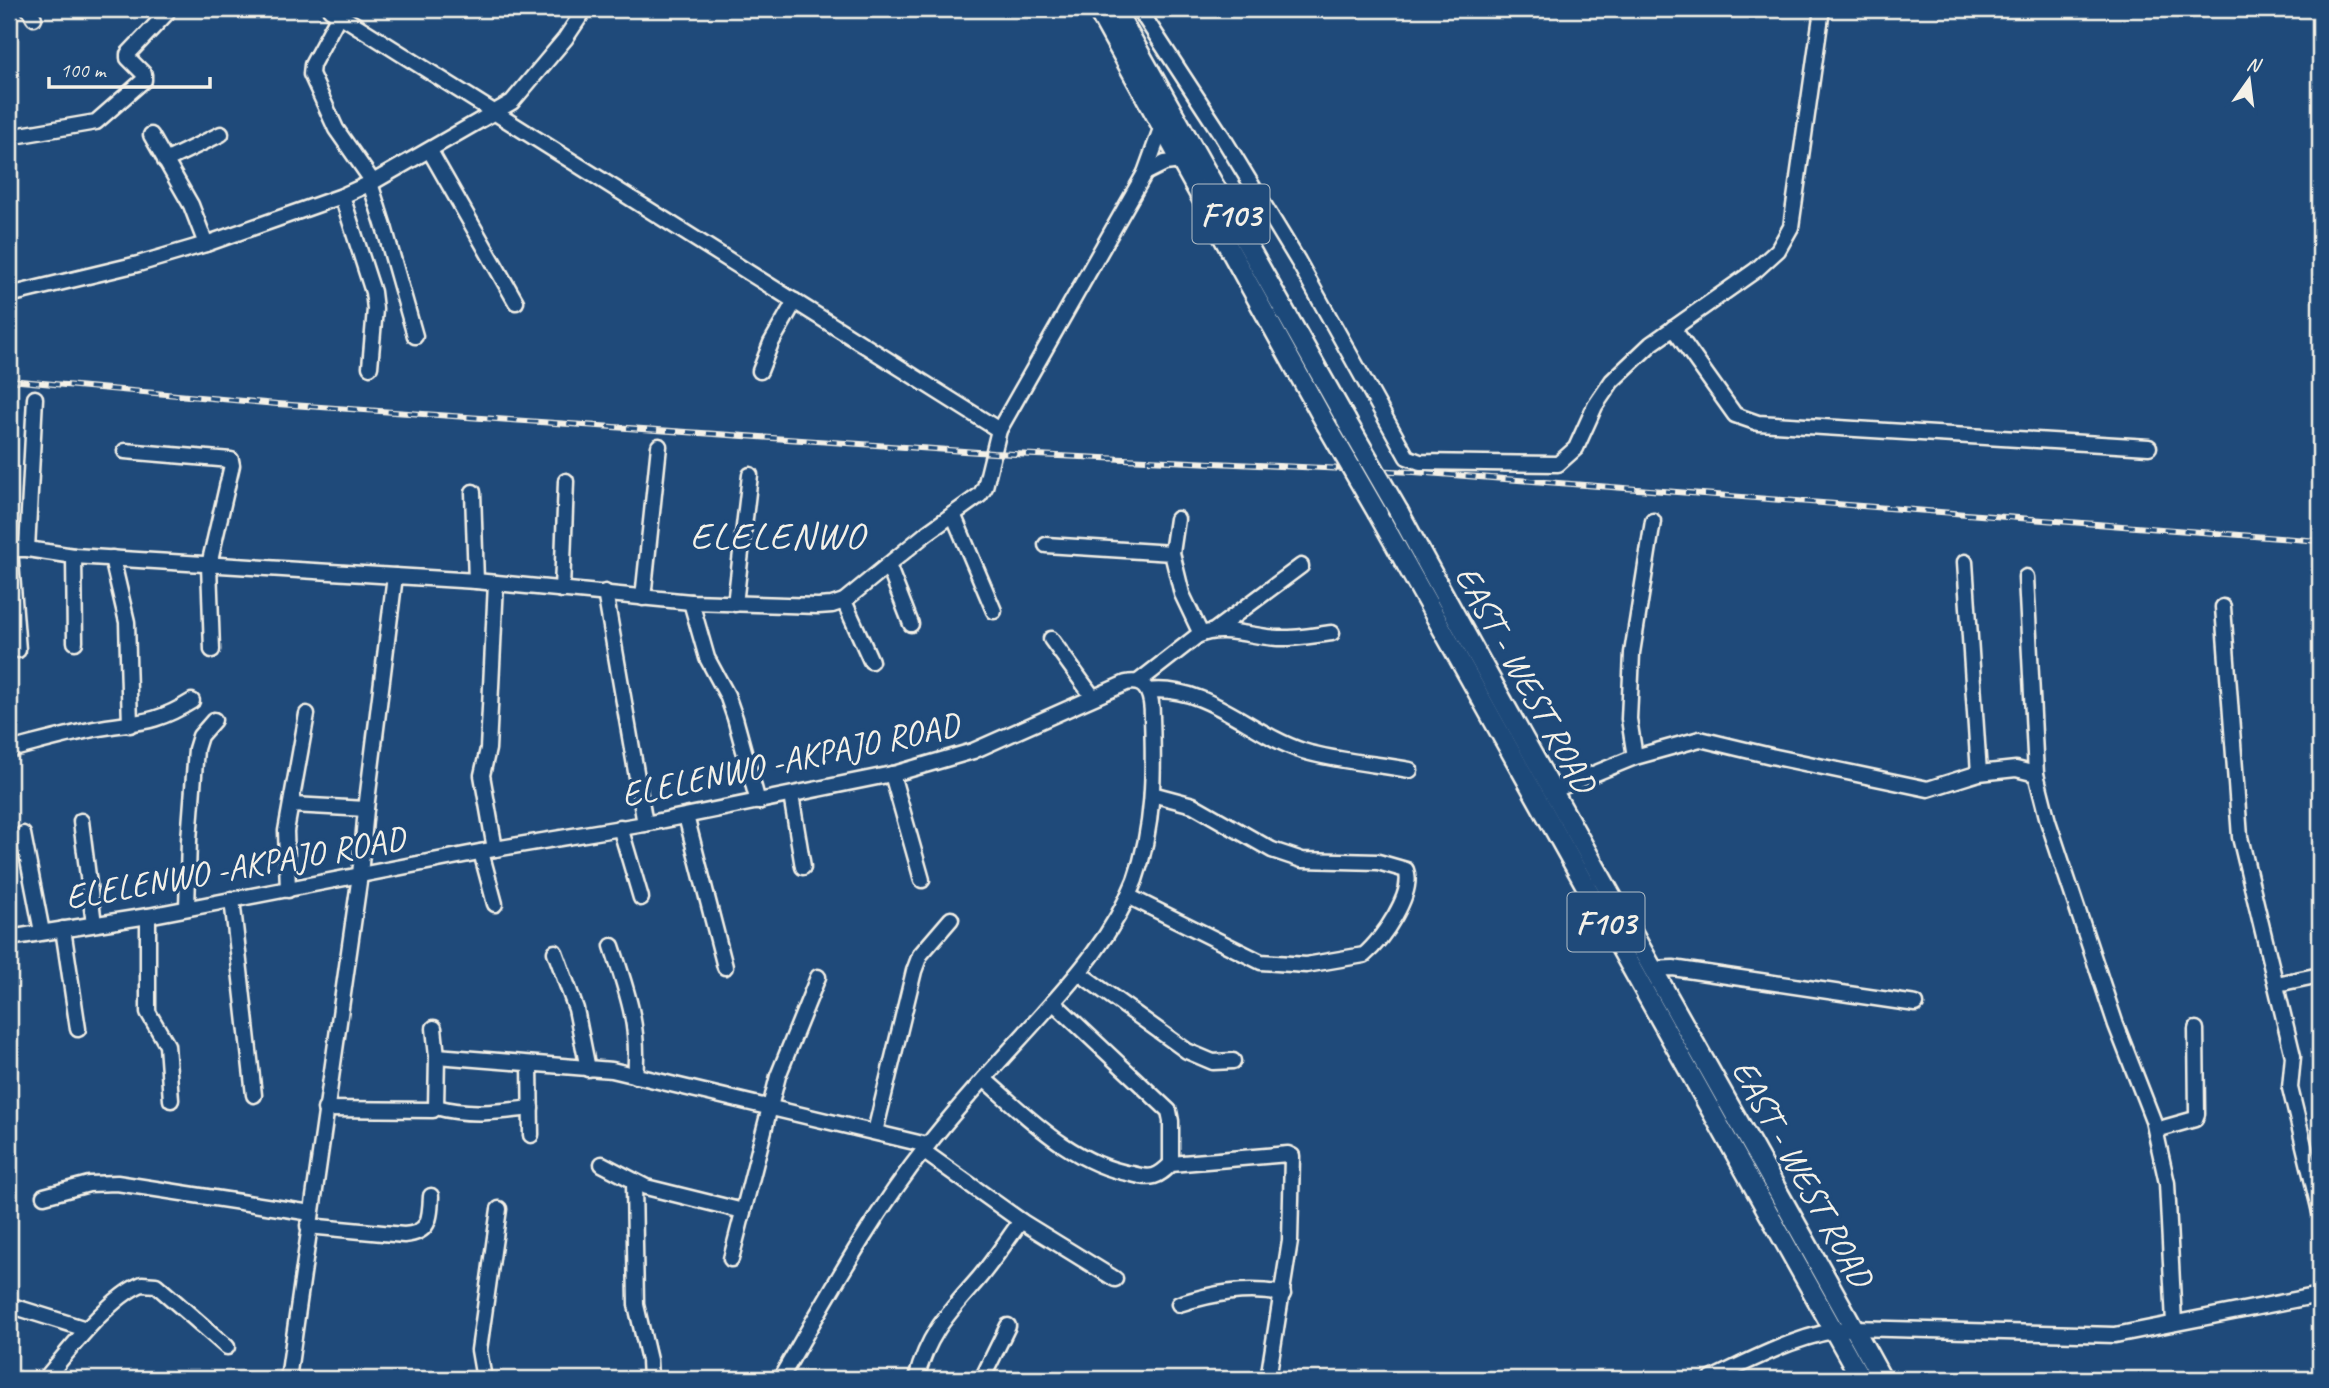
<svg xmlns="http://www.w3.org/2000/svg" width="2329" height="1388" viewBox="0 0 2329 1388" font-family="Caveat,sans-serif">
<rect width="100%" height="100%" fill="#1f4a7a"/>
<filter id="ink" filterUnits="userSpaceOnUse"><feTurbulence type="fractalNoise" baseFrequency=".0143" numOctaves="2"/><feDisplacementMap in="SourceGraphic" scale="14" xChannelSelector="R" yChannelSelector="G"/><feConvolveMatrix kernelMatrix="1 2 1 2 8 2 1 2 1" color-interpolation-filters="sRGB"/></filter>
<g filter="url(#ink)">
<g fill="none" stroke-linecap="round" stroke-linejoin="round">
<defs>
<g id="minor">
<polyline points="29,9 34,18"/>
<polyline points="330,9 999,430"/>
<polyline points="1139,9 1222,136 1298,261 1407,457 1420,462 1558,464 1576,448 1595,406 1612,381 1651,344 1756,270 1778,250 1791,227 1822,9"/>
<polyline points="339,15 312,65 311,74 336,129 373,182"/>
<polyline points="151,135 191,205 206,244"/>
<polyline points="9,137 96,122 144,80 144,74 128,58 128,54 166,14 165,9"/>
<polyline points="430,151 516,302"/>
<polyline points="165,161 221,134"/>
<polyline points="1145,173 1165,163 1181,161"/>
<polyline points="370,183 385,230 415,336"/>
<polyline points="342,196 373,292 375,309 370,367"/>
<polyline points="9,295 138,264 206,244 342,196 373,182 512,102 565,39 585,9"/>
<polyline points="1673,328 1735,415 1758,423 2149,447"/>
<polyline points="760,371 771,343 795,301"/>
<polyline points="125,451 231,460 232,465 209,565 212,650"/>
<polyline points="473,492 476,581"/>
<polyline points="953,514 994,611"/>
<polyline points="1177,519 1172,553 1182,594 1201,634"/>
<polyline points="1046,545 1172,553"/>
<polyline points="9,549 27,549 74,556 476,581 691,602 818,606 832,605 844,601 927,533 980,495 985,487 999,430 1145,173 1162,126"/>
<polyline points="10,549 18,650"/>
<polyline points="27,549 35,398"/>
<polyline points="74,556 75,642"/>
<polyline points="112,558 127,622 130,725"/>
<polyline points="1965,562 1979,773"/>
<polyline points="888,565 911,624"/>
<polyline points="2026,577 2036,774 2048,821 2116,1025 2153,1120 2167,1183 2174,1323"/>
<polyline points="562,590 566,481"/>
<polyline points="605,592 645,824"/>
<polyline points="643,598 659,446"/>
<polyline points="844,601 871,661"/>
<polyline points="691,602 707,658 727,695 735,718 758,802"/>
<polyline points="735,604 750,475"/>
<polyline points="2223,607 2240,837 2293,1056 2290,1088 2320,1212"/>
<polyline points="1215,630 1301,566"/>
<polyline points="1051,639 1093,697"/>
<path d="M1138 682 1197 636C1222 624 1251 637 1278 638 1295 639 1315 635 1332 633"/>
<path d="M1148 691C1207 684 1250 734 1303 751 1336 761 1376 764 1410 770"/>
<path d="M9 750C37 743 65 735 94 729 136 721 152 726 192 701"/>
<polyline points="1635,757 1629,719 1632,653 1653,521"/>
<polyline points="892,774 922,880"/>
<polyline points="1552,791 1635,757 1700,739 1771,756 1928,789 1979,773 2016,769 2036,774"/>
<polyline points="791,795 803,867"/>
<polyline points="293,805 366,809"/>
<polyline points="686,816 725,967"/>
<polyline points="81,821 94,924"/>
<polyline points="620,827 641,898"/>
<polyline points="23,834 42,932"/>
<polyline points="495,849 482,775 488,749 496,583"/>
<polyline points="481,852 495,904"/>
<polyline points="288,890 286,831 307,714"/>
<path d="M1128 896 1261 962 1306 965 1364 955C1382 940 1415 893 1406 870L1378 862 1302 860 1272 850 1193 805 1152 794"/>
<polyline points="232,899 254,1095"/>
<polyline points="187,908 189,840 196,749 200,736 214,720"/>
<polyline points="148,916 148,1012 167,1045 171,1100"/>
<polyline points="63,929 78,1029"/>
<path d="M9 938 148 916 495 849 645 824 897 773 973 751 1126 683C1149 678 1152 699 1152 717 1154 772 1154 827 1135 880 1114 934 1077 976 1039 1018 1001 1060 962 1101 927 1146 870 1218 826 1300 780 1379"/>
<path d="M612 946C627 992 640 1026 635 1076"/>
<polyline points="555,952 576,1009 588,1069"/>
<polyline points="1651,969 1673,968 1916,1004"/>
<polyline points="1079,973 1187,1051 1213,1062 1233,1061"/>
<polyline points="2277,984 2320,975"/>
<polyline points="1053,1002 1169,1111 1171,1121 1171,1164"/>
<polyline points="434,1028 437,1056 436,1107"/>
<polyline points="437,1056 612,1070 927,1145"/>
<polyline points="530,1064 531,1135"/>
<path d="M984 1079C1028 1117 1072 1164 1132 1174 1139 1176 1147 1178 1154 1176 1161 1174 1166 1169 1171 1164L1288 1154 1292 1156 1290 1241 1268 1379"/>
<path d="M325 1109 433 1110 436 1107C468 1116 498 1112 531 1108"/>
<polyline points="2156,1130 2195,1119 2197,1114 2196,1029"/>
<polyline points="875,1132 914,971 920,955 951,919"/>
<polyline points="923,1151 1021,1221 1115,1279"/>
<polyline points="602,1164 646,1187 743,1211"/>
<polyline points="634,1182 636,1305 649,1360 650,1379"/>
<polyline points="44,1196 89,1184 117,1183 311,1213"/>
<path d="M308 1226 404 1235C429 1233 430 1220 431 1196"/>
<polyline points="731,1259 778,1076 818,977"/>
<path d="M1179 1304C1214 1293 1246 1287 1283 1294"/>
<polyline points="9,1305 86,1329"/>
<path d="M45 1379C68 1352 109 1297 142 1284L156 1285 227 1347"/>
<polyline points="288,1379 360,875 366,809 395,576"/>
<polyline points="484,1379 479,1350 499,1209"/>
<path d="M916 1379C929 1332 948 1314 979 1278 994 1260 1007 1240 1021 1221"/>
<polyline points="982,1379 1008,1326"/>
<path d="M1711 1379C1758 1357 1801 1333 1853 1328L2115 1335 2320 1295"/>
</g>
<g id="major">
<polyline points="1097,9 1326,424"/>
<polyline points="1115,9 1346,420"/>
<path d="M1399 512C1556 803 1723 1089 1882 1379"/>
<polyline points="1378,514 1861,1379"/>
</g>
</defs>
<!-- minor casing -->
<use href="#minor" stroke="#f4f1e8" stroke-width="19"/>
<!-- major casing -->
<use href="#major" stroke="#f4f1e8" stroke-width="23"/>
<!-- minor -->
<use href="#minor" stroke="#1f4a7a" stroke-width="14"/>
<!-- major -->
<use href="#major" stroke="#1f4a7a" stroke-width="18"/>
<defs>
<polyline id="rail" points="9,380 277,404 993,453 1414,472 2320,541"/>
</defs>
<!-- rail casing -->
<use href="#rail" stroke="#f4f1e8" stroke-width="6"/>
<!-- rail -->
<use href="#rail" stroke="#1f4a7a" stroke-width="3.5" stroke-dasharray="10" stroke-linecap="butt"/>
<defs>
<g id="major-bridge">
<polyline points="1346,420 1399,512"/>
<polyline points="1326,424 1378,514"/>
</g>
</defs>
<!-- major-bridge casing -->
<use href="#major-bridge" stroke="#f4f1e8" stroke-width="23" stroke-linecap="butt"/>
<!-- major-bridge -->
<use href="#major-bridge" stroke="#1f4a7a" stroke-width="18"/>
</g>
</g>
<g text-anchor="middle" stroke-width="7" stroke-linejoin="round" paint-order="stroke">
<!-- shield labels -->
<g fill="#1f4a7a" stroke="#b4bfc7" stroke-width="2">
<rect x="1192.5" y="184.5" width="77" height="59" rx="5"/>
<rect x="1567.5" y="892.5" width="77" height="59" rx="5"/>
</g>
<g font-size="33" font-weight="bold" fill="#f4f1e8">
<text x="1231" y="226">F103</text>
<text x="1606" y="934">F103</text>
</g>
<!-- street labels -->
<g font-size="35" fill="#f4f1e8" stroke="#1f4a7a">
<text transform="translate(1526 679) rotate(61)" y="12">EAST - WEST ROAD</text>
<text transform="translate(790 759) rotate(-12)" y="12">ELELENWO -AKPAJO ROAD</text>
<text transform="translate(235 867) rotate(-10)" y="12">ELELENWO -AKPAJO ROAD</text>
<text transform="translate(1803 1173) rotate(61)" y="12">EAST - WEST ROAD</text>
</g>
<!-- quarter labels -->
<g font-size="38" letter-spacing="2" fill="#f4f1e8" stroke="#1f4a7a">
<text x="778" y="548">ELELENWO</text>
</g>
</g>
<!-- margin -->
<rect width="2329" height="1388" fill="none" stroke="#1f4a7a" stroke-width="35"/>
<rect x="18" y="18" width="2294" height="1353" fill="none" stroke="#f4f1e8" stroke-width="2.5" filter="url(#ink)"/>
<!-- north arrow -->
<g transform="translate(2249 80) rotate(14)" stroke="#1f4a7a" stroke-width="5" paint-order="stroke">
<path d="M0-5L12 26L0 18L-12 26Z" fill="#f4f1e8"/>
<text y="-10" font-size="19" font-weight="bold" text-anchor="middle" fill="#f4f1e8">N</text>
</g>
<!-- scale -->
<path d="M49 77v10h161v-10" fill="none" stroke="#f4f1e8" stroke-width="3.5"/>
<text x="60" y="77" font-size="21" fill="#f4f1e8" stroke="#1f4a7a" stroke-width="5" paint-order="stroke">100 m</text>
</svg>
